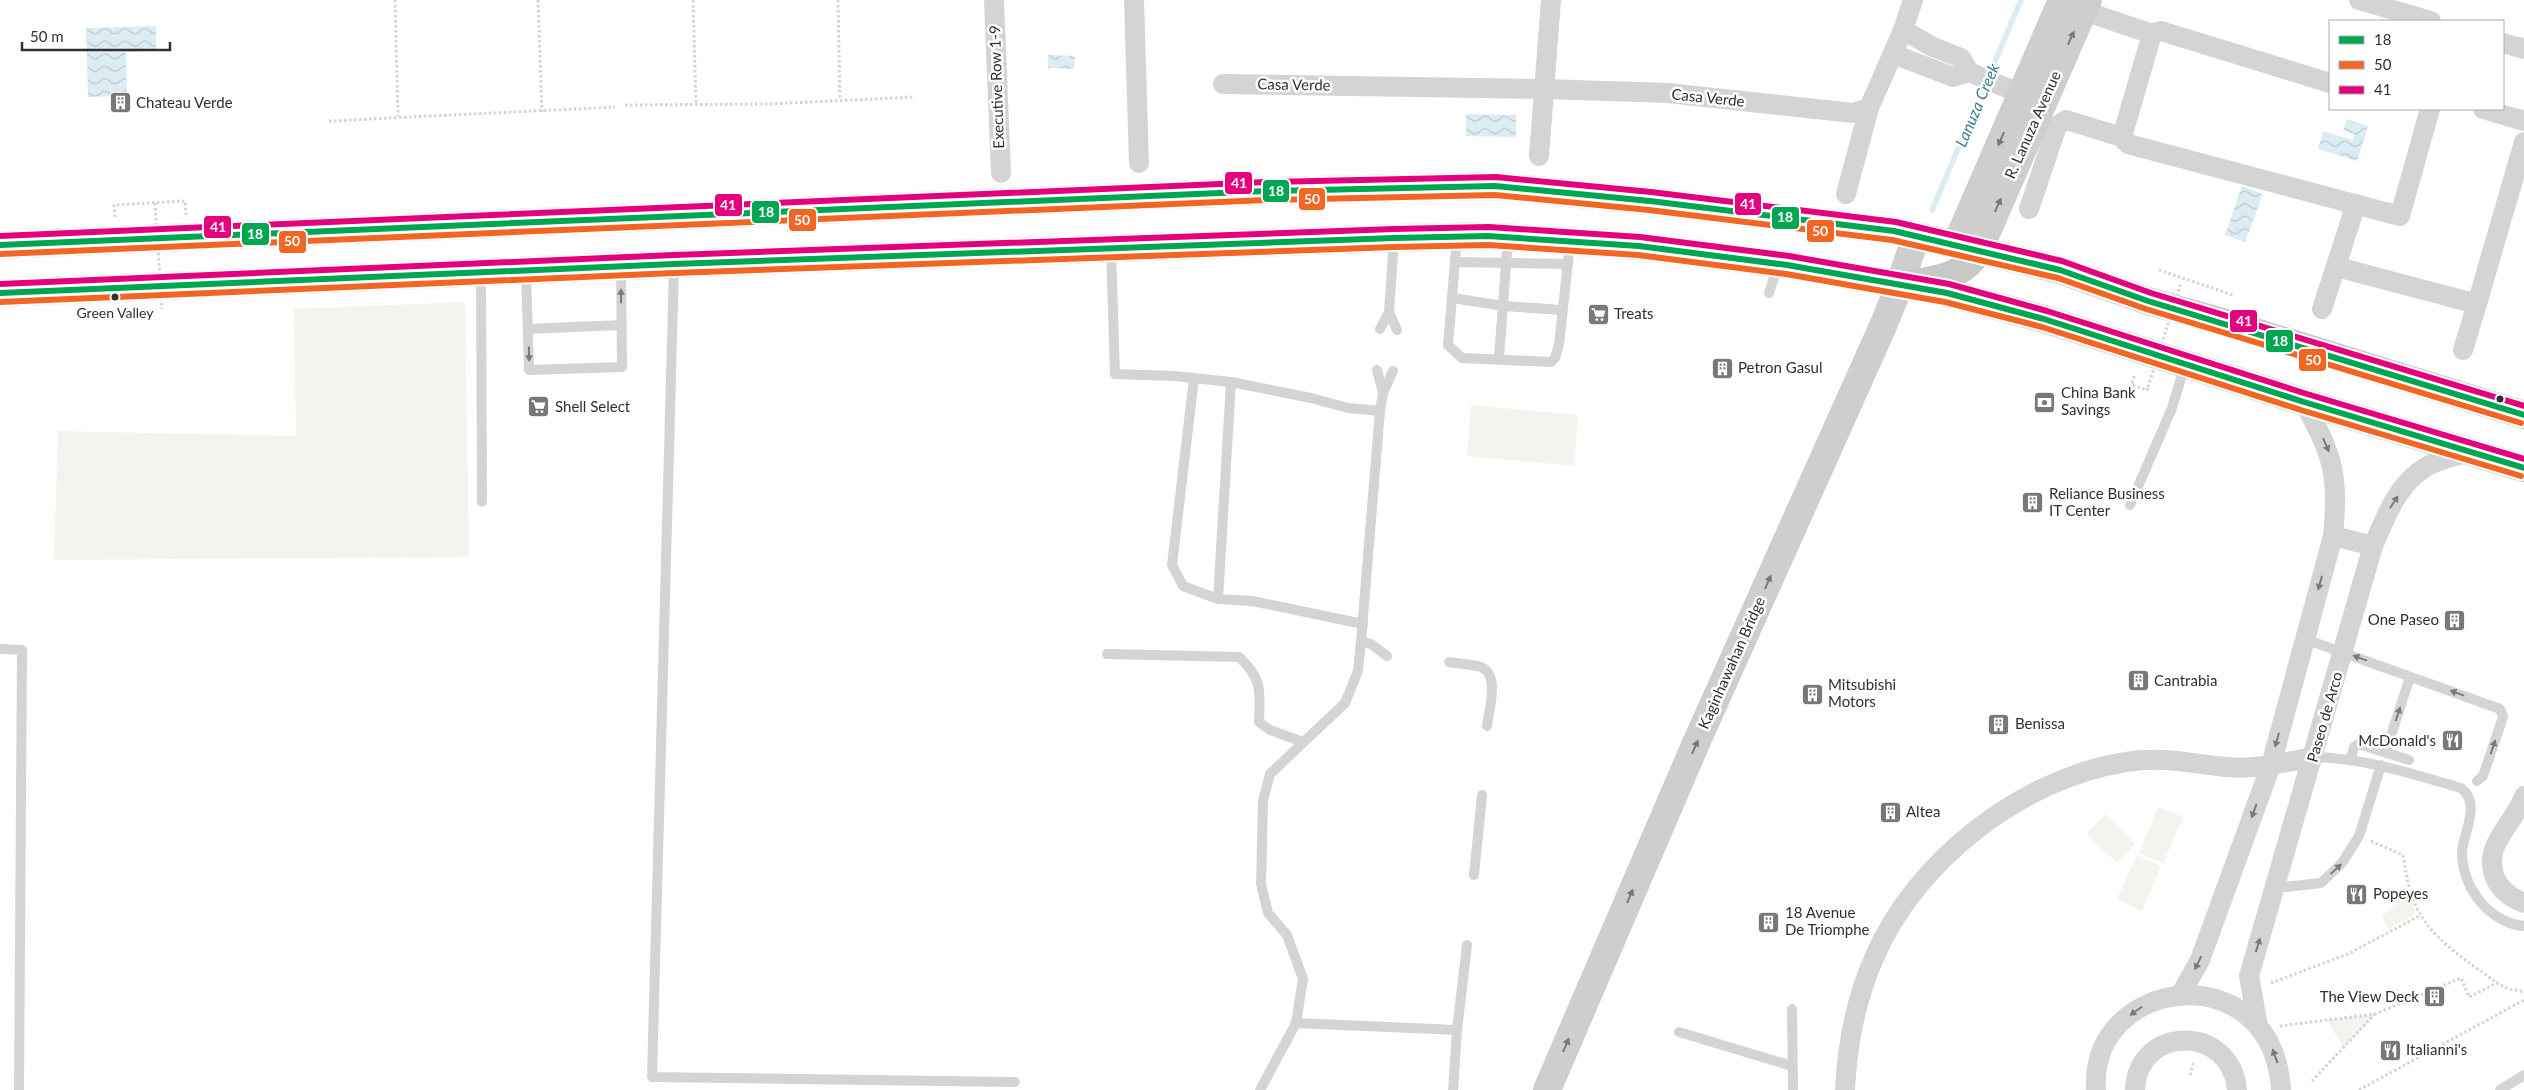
<svg xmlns="http://www.w3.org/2000/svg" width="2524" height="1090" viewBox="0 0 2524 1090" font-family="Lato,sans-serif">
<defs>
<pattern id="water-waves" width="16" height="10" patternUnits="userSpaceOnUse" patternTransform="scale(1.25)"><rect width="16" height="10" fill="#dbecf2"/><path d="M0 5q4-4 8 0t8 0" fill="none" stroke="#bccbd0"/></pattern>
</defs>
<rect width="100%" height="100%" fill="#fff"/>
<!-- green -->
<g fill="#f2f5ed">
<polygon points="465,302 469,557 54,560 58,431 296,436 294,309"/>
<polygon points="1471,405 1578,415 1574,466 1467,456"/>
<polygon points="2158,807 2183,817 2163,863 2139,853"/>
<polygon points="2105,814 2135,844 2117,863 2087,834"/>
<polygon points="2137,855 2161,866 2142,911 2117,899"/>
<polygon points="2407,893 2416,914 2389,929 2382,916"/>
<polygon points="2375,1014 2344,1048 2327,1020"/>
</g>
<!-- water -->
<g fill="url(#water-waves)">
<polygon points="156,26 156,51 126,52 127,96 88,97 86,28"/>
<polygon points="1048,55 1075,56 1074,69 1048,68"/>
<polygon points="1466,114 1516,115 1516,137 1466,136"/>
<polygon points="2347,119 2368,126 2357,161 2318,149 2323,131 2353,140 2354,134 2343,131"/>
<polygon points="2242,186 2263,194 2245,242 2225,235"/>
</g>
<g fill="none" stroke-linecap="round" stroke-linejoin="round">
<!-- stream -->
<polyline stroke="#dbecf2" stroke-width="5.5" points="1932,210 2021,0"/>
<!-- path -->
<g stroke="#d4d4d4" stroke-width="3" stroke-dasharray="2.5 2.5" stroke-linecap="butt">
<polyline points="395,0 398,116"/>
<polyline points="538,0 542,112"/>
<polyline points="693,0 696,105"/>
<polyline points="838,0 840,100"/>
<polyline points="625,105 769,104 915,97"/>
<polyline points="329,121 615,107"/>
<polyline points="115,217 114,205 185,201 186,215"/>
<polyline points="2159,270 2233,295"/>
<polyline points="2134,376 2132,385 2147,390 2148,387"/>
<path d="M2371 841 2403 855C2406 872 2408 888 2415 904 2430 939 2468 961 2497 983L2506 988 2524 992"/>
<polyline points="2271,983 2348,954 2421,915"/>
<polyline points="2280,1026 2375,1014 2461,978 2469,997 2497,983"/>
<polyline points="2190,1075 2194,1061"/>
<polyline points="2312,1081 2375,1014"/>
<polyline points="2359,1090 2524,1000"/>
</g>
<!-- lane -->
<g stroke="#d4d4d4" stroke-width="10">
<polyline points="1457,238 1448,345 1462,358 1551,362 1555,358 1559,345 1570,243"/>
<polyline points="1111,249 1115,374 1174,376 1231,382 1311,398 1348,408 1380,411"/>
<polyline points="1455,262 1568,264"/>
<polyline points="674,266 652,1077 1015,1082"/>
<polyline points="526,271 529,370 622,367 621,268"/>
<polyline points="481,273 482,502"/>
<polyline points="1769,293 1778,265"/>
<polyline points="1452,298 1504,306 1562,310"/>
<polyline points="1389,312 1397,330"/>
<polyline points="528,329 621,325"/>
<polyline points="1380,329 1389,312 1394,240"/>
<polyline points="1499,358 1508,238"/>
<polyline points="1377,370 1383,393"/>
<polyline points="1194,378 1172,565 1183,586 1218,599"/>
<polyline points="1231,382 1218,599 1252,601 1363,624"/>
<polyline points="2130,505 2172,408 2185,365"/>
<polyline points="2305,639 2500,709 2503,717 2483,776 2477,781"/>
<polyline points="0,649 22,650 19,1090"/>
<path d="M1107 654 1239 657C1263 679 1260 692 1259 722L1270 730 1303 742"/>
<polyline points="1387,656 1371,644 1361,641 1380,411 1383,393 1393,371"/>
<path d="M1449 662C1459 664 1471 664 1481 667 1500 675 1489 709 1487 726"/>
<polyline points="2386,751 2410,677"/>
<path d="M2313 757C2365 758 2412 774 2461 788 2482 804 2463 832 2462 853 2462 874 2472 894 2486 908 2497 918 2510 925 2524 926"/>
<polyline points="2351,759 2354,747 2359,744 2409,760"/>
<polyline points="1474,875 1482,795"/>
<polyline points="2276,888 2321,883 2342,863 2359,836 2381,765"/>
<polyline points="1792,1009 1793,1090"/>
<polyline points="1296,1023 1457,1030"/>
<polyline points="1679,1032 1792,1066"/>
<polyline points="1260,1090 1296,1023 1303,979 1287,935 1268,913 1261,884 1263,801 1270,774 1345,703 1358,671 1361,641"/>
<polyline points="1453,1090 1457,1030 1467,945"/>
<polyline points="2500,1090 2524,1075"/>
</g>
<!-- street -->
<g stroke="#d4d4d4" stroke-width="20">
<polyline points="994,0 1001,173"/>
<polyline points="1134,0 1139,163"/>
<polyline points="2359,0 2431,21"/>
<polyline points="2084,11 2152,34"/>
<polyline points="1903,30 1933,47 1961,58 1969,72 2033,99"/>
<polyline points="2503,43 2524,49"/>
<polyline points="1893,54 1953,77 1969,72"/>
<polyline points="2330,83 2161,31 2152,34 2122,137 2128,144 2400,216 2430,109"/>
<polyline points="1223,84 1545,89 1668,93 1853,113 1869,108"/>
<polyline points="2483,109 2524,121"/>
<polyline points="1539,156 1551,0"/>
<polyline points="1846,194 1869,108 1903,30 1913,0"/>
<polyline points="2029,209 2057,126 2066,120 2122,137"/>
<polyline points="2337,267 2477,304 2524,142"/>
<polyline points="2322,309 2356,204"/>
<polyline points="2463,350 2477,304"/>
<polyline points="2333,536 2373,546"/>
<path d="M2524 796C2514 825 2482 844 2495 878 2501 891 2511 898 2524 903"/>
<path d="M2181 994 2200 960 2271 765 2333 536C2339 473 2333 457 2304 402"/>
<path d="M2258 1026 2249 976 2373 546C2386 517 2397 484 2426 467 2438 459 2456 456 2470 452"/>
<path d="M1845 1090C1847 1046 1856 999 1874 958 1915 861 2022 778 2126 762 2161 756 2193 764 2227 767 2256 770 2286 762 2313 757"/>
<path d="M2096 1090C2089 975 2273 953 2281 1090"/>
<path d="M2135 1090C2137 1025 2231 1023 2237 1090"/>
</g>
<!-- secondary -->
<g stroke="#cecece" stroke-width="28">
<polyline points="1956,245 2062,0"/>
<polyline points="1979,250 2088,0"/>
<polyline points="1547,1090 1693,750 1883,326 1900,284 1916,236"/>
</g>
<!-- primary -->
<g stroke="#c8c8c8" stroke-width="28">
<polyline points="0,245 1266,191 1495,186 1650,201 1894,231 1956,245 2060,270 2148,301 2226,323 2524,415"/>
<path d="M1914 283C1941 279 1965 275 1979 250"/>
<polyline points="0,293 674,264 1394,238 1488,236 1639,246 1787,265 1947,293 2044,319 2304,402 2524,468"/>
</g>
<!-- path-bridge -->
<g stroke="#d4d4d4" stroke-width="3" stroke-dasharray="2.5 2.5" stroke-linecap="butt">
<polyline points="155,203 162,309"/>
<polyline points="2148,387 2181,283"/>
</g>
<defs>
<g id="bus-1">
<polyline points="0,245 1266,191 1495,186 1650,201 1894,231 2060,270 2148,301 2524,415"/>
<polyline points="0,293 674,264 1394,238 1488,236 1639,246 1787,265 1947,293 2044,319 2304,402 2524,468"/>
</g>
<g id="bus-2">
<polyline points="0,254 1266,200 1495,195 1649,210 1892,240 2058,278 2146,309 2521,423"/>
<polyline points="0,302 674,273 1394,247 1488,245 1638,255 1786,274 1945,302 2042,327 2301,410 2521,476"/>
</g>
<g id="bus-3">
<polyline points="0,236 1266,182 1496,177 1651,192 1896,222 2062,261 2151,293 2524,406"/>
<polyline points="0,284 674,255 1394,229 1489,227 1640,237 1789,256 1949,284 2047,311 2307,394 2524,459"/>
</g>
</defs>
<!-- bus-1 casing -->
<use href="#bus-1" stroke="#fff" stroke-width="10"/>
<!-- bus-2 casing -->
<use href="#bus-2" stroke="#fff" stroke-width="10"/>
<!-- bus-3 casing -->
<use href="#bus-3" stroke="#fff" stroke-width="10"/>
<!-- bus-1 -->
<use href="#bus-1" stroke="#00a651" stroke-width="6"/>
<!-- bus-2 -->
<use href="#bus-2" stroke="#f26522" stroke-width="6"/>
<!-- bus-3 -->
<use href="#bus-3" stroke="#e5007d" stroke-width="6"/>
</g>
<!-- one-way arrows -->
<defs><path id="oneway-solid" d="M-6-.8H1V-3.2L6.5 0L1 3.2V.8H-6Z" transform="scale(1.25)"/></defs>
<g fill="#777">
<use href="#oneway-solid" transform="translate(2071 38) rotate(-66)"/>
<use href="#oneway-solid" transform="translate(2001 139) rotate(114)"/>
<use href="#oneway-solid" transform="translate(1998 205) rotate(-66)"/>
<use href="#oneway-solid" transform="translate(1768 582) rotate(-66)"/>
<use href="#oneway-solid" transform="translate(1695 747) rotate(-66)"/>
<use href="#oneway-solid" transform="translate(1630 896) rotate(-67)"/>
<use href="#oneway-solid" transform="translate(1566 1045) rotate(-67)"/>
</g>
<g fill="#7a7a7a">
<use href="#oneway-solid" transform="translate(621 296) rotate(-90)"/>
<use href="#oneway-solid" transform="translate(529 354) rotate(89)"/>
<use href="#oneway-solid" transform="translate(2326 445) rotate(67)"/>
<use href="#oneway-solid" transform="translate(2394 502) rotate(-57)"/>
<use href="#oneway-solid" transform="translate(2320 583) rotate(105)"/>
<use href="#oneway-solid" transform="translate(2360 658) rotate(-160)"/>
<use href="#oneway-solid" transform="translate(2457 693) rotate(-160)"/>
<use href="#oneway-solid" transform="translate(2398 714) rotate(-72)"/>
<use href="#oneway-solid" transform="translate(2277 740) rotate(105)"/>
<use href="#oneway-solid" transform="translate(2493 747) rotate(-71)"/>
<use href="#oneway-solid" transform="translate(2254 811) rotate(110)"/>
<use href="#oneway-solid" transform="translate(2336 869) rotate(-43)"/>
<use href="#oneway-solid" transform="translate(2258 945) rotate(-73)"/>
<use href="#oneway-solid" transform="translate(2198 963) rotate(116)"/>
<use href="#oneway-solid" transform="translate(2136 1011) rotate(145)"/>
<use href="#oneway-solid" transform="translate(2275 1056) rotate(-110)"/>
</g>
<!-- icons -->
<defs>
<symbol id="building-square" viewBox="-11 -11 22 22"><rect x="-9" y="-9" width="18" height="18" rx="4" fill="#787878" stroke="#fff"/><path d="M-4-6H4V6H1V3H-1V6H-4ZM-2.5-4.3h1.7v1.8h-1.7ZM.8-4.3h1.7v1.8H.8ZM-2.5-1h1.7V.8h-1.7ZM.8-1h1.7V.8H.8Z" fill="#fff"/></symbol>
<symbol id="supermarket-square" viewBox="-11 -11 22 22"><rect x="-9" y="-9" width="18" height="18" rx="4" fill="#787878" stroke="#fff"/><path d="M-6-5.5h2.5l.6 2H6L4.5 2H-2.5L-4.4-4H-6ZM-1.5 3.2a1.3 1.3 0 1 0 .1 0ZM3 3.2a1.3 1.3 0 1 0 .1 0Z" fill="#fff"/></symbol>
<symbol id="bank-square" viewBox="-11 -11 22 22"><rect x="-9" y="-9" width="18" height="18" rx="4" fill="#787878" stroke="#fff"/><path d="M-6-4H6V4H-6ZM0-2.3a2.3 2.3 0 1 0 0 4.6a2.3 2.3 0 1 0 0-4.6Z" fill="#fff"/></symbol>
<symbol id="restaurant-square" viewBox="-11 -11 22 22"><rect x="-9" y="-9" width="18" height="18" rx="4" fill="#787878" stroke="#fff"/><path d="M-5-6h1v4h1v-4h1v4h1v-4h1v5L-1.5 .5V6h-2V.5L-5-1ZM5-6V6H3V1.5H1.5Q1.5-4 5-6Z" fill="#fff"/></symbol>
</defs>
<g fill-rule="evenodd">
<use href="#building-square" x="108" y="90" width="25" height="25"/>
<use href="#supermarket-square" x="1586" y="302" width="25" height="25"/>
<use href="#building-square" x="1710" y="356" width="25" height="25"/>
<use href="#bank-square" x="2032" y="390" width="25" height="25"/>
<use href="#supermarket-square" x="526" y="394" width="25" height="25"/>
<use href="#building-square" x="2020" y="490" width="25" height="25"/>
<use href="#building-square" x="2442" y="608" width="25" height="25"/>
<use href="#building-square" x="2126" y="668" width="25" height="25"/>
<use href="#building-square" x="1800" y="682" width="25" height="25"/>
<use href="#building-square" x="1986" y="712" width="25" height="25"/>
<use href="#restaurant-square" x="2440" y="728" width="25" height="25"/>
<use href="#building-square" x="1878" y="800" width="25" height="25"/>
<use href="#restaurant-square" x="2344" y="882" width="25" height="25"/>
<use href="#building-square" x="1756" y="910" width="25" height="25"/>
<use href="#building-square" x="2422" y="984" width="25" height="25"/>
<use href="#restaurant-square" x="2378" y="1038" width="25" height="25"/>
</g>
<!-- markers -->
<g fill="#303030" stroke="#fff" stroke-width="2">
<circle cx="115" cy="297" r="4.5"/>
<circle cx="2500" cy="399" r="4.5"/>
</g>
<g text-anchor="middle" stroke-width="5" stroke-linejoin="round" paint-order="stroke">
<!-- bus labels -->
<g font-size="14" fill="#303030" stroke="#fff">
<text x="115" y="318">Green Valley</text>
</g>
<!-- street labels -->
<g font-size="15" fill="#303030" stroke="#fff">
<text transform="translate(1294 85) rotate(1)" y="5">Casa Verde</text>
<text transform="translate(997 87) rotate(-92)" y="5">Executive Row 1-9</text>
<text transform="translate(1708 98) rotate(6)" y="5">Casa Verde</text>
<text transform="translate(2033 125) rotate(-66)" y="5">R. Lanuza Avenue</text>
<text transform="translate(1732 663) rotate(-66)" y="5">Kaginhawahan Bridge</text>
<text transform="translate(2325 717) rotate(-74)" y="5">Paseo de Arco</text>
</g>
<!-- poi labels -->
<g font-size="15" fill="#303030" stroke="#fff" text-anchor="start">
<text x="136" y="108">Chateau Verde</text>
<text x="1614" y="319">Treats</text>
<text x="1738" y="373">Petron Gasul</text>
<text x="2061" y="398">China Bank<tspan x="2061" dy="17">Savings</tspan></text>
<text x="555" y="412">Shell Select</text>
<text x="2049" y="499">Reliance Business<tspan x="2049" dy="17">IT Center</tspan></text>
<text x="2439" y="625" text-anchor="end">One Paseo</text>
<text x="2154" y="686">Cantrabia</text>
<text x="1828" y="690">Mitsubishi<tspan x="1828" dy="17">Motors</tspan></text>
<text x="2015" y="729">Benissa</text>
<text x="2436" y="746" text-anchor="end">McDonald's</text>
<text x="1906" y="817">Altea</text>
<text x="2373" y="899">Popeyes</text>
<text x="1785" y="918">18 Avenue<tspan x="1785" dy="17">De Triomphe</tspan></text>
<text x="2419" y="1002" text-anchor="end">The View Deck</text>
<text x="2406" y="1055">Italianni's</text>
</g>
<!-- water labels -->
<g font-size="16" font-style="italic" fill="#3e7d93" stroke="#fff">
<text transform="translate(1977 105) rotate(-67)" y="6">Lanuza Creek</text>
</g>
</g>
<g stroke="#fff" stroke-width="2">
<rect x="1224" y="171" width="29" height="24" rx="5" fill="#e5007d"/>
<rect x="1262" y="179" width="28" height="24" rx="5" fill="#00a651"/>
<rect x="1298" y="187" width="28" height="24" rx="5" fill="#f26522"/>
<rect x="1734" y="192" width="28" height="24" rx="5" fill="#e5007d"/>
<rect x="714" y="193" width="29" height="24" rx="5" fill="#e5007d"/>
<rect x="751" y="200" width="29" height="24" rx="5" fill="#00a651"/>
<rect x="1771" y="206" width="29" height="24" rx="5" fill="#00a651"/>
<rect x="788" y="208" width="29" height="24" rx="5" fill="#f26522"/>
<rect x="203" y="215" width="29" height="24" rx="5" fill="#e5007d"/>
<rect x="1806" y="219" width="29" height="24" rx="5" fill="#f26522"/>
<rect x="241" y="222" width="29" height="24" rx="5" fill="#00a651"/>
<rect x="278" y="230" width="29" height="24" rx="5" fill="#f26522"/>
<rect x="2229" y="309" width="29" height="24" rx="5" fill="#e5007d"/>
<rect x="2265" y="329" width="29" height="24" rx="5" fill="#00a651"/>
<rect x="2298" y="348" width="29" height="24" rx="5" fill="#f26522"/>
</g>
<g font-size="14" text-anchor="middle" font-weight="bold" fill="#fff">
<text x="1239" y="188">41</text>
<text x="1276" y="196">18</text>
<text x="1312" y="204">50</text>
<text x="1748" y="209">41</text>
<text x="728" y="210">41</text>
<text x="766" y="217">18</text>
<text x="1785" y="222">18</text>
<text x="802" y="225">50</text>
<text x="218" y="232">41</text>
<text x="1820" y="236">50</text>
<text x="255" y="239">18</text>
<text x="292" y="246">50</text>
<text x="2244" y="326">41</text>
<text x="2280" y="346">18</text>
<text x="2313" y="365">50</text>
</g>
<!-- legend -->
<rect x="2329" y="20" width="175" height="90" fill="#ffffff" stroke="#acacac"/>
<rect x="2339" y="36" width="25" height="8" fill="#00a651" stroke="#acacac"/>
<text x="2374" y="45" font-size="15" fill="#303030">18</text>
<rect x="2339" y="61" width="25" height="8" fill="#f26522" stroke="#acacac"/>
<text x="2374" y="70" font-size="15" fill="#303030">50</text>
<rect x="2339" y="86" width="25" height="8" fill="#e5007d" stroke="#acacac"/>
<text x="2374" y="95" font-size="15" fill="#303030">41</text>
<!-- scale -->
<path d="M22 42v8h148v-8" fill="none" stroke="#303030" stroke-width="2.5"/>
<text x="30" y="42" font-size="15" fill="#303030" stroke="#ffffff" stroke-width="4" paint-order="stroke">50 m</text>
</svg>
